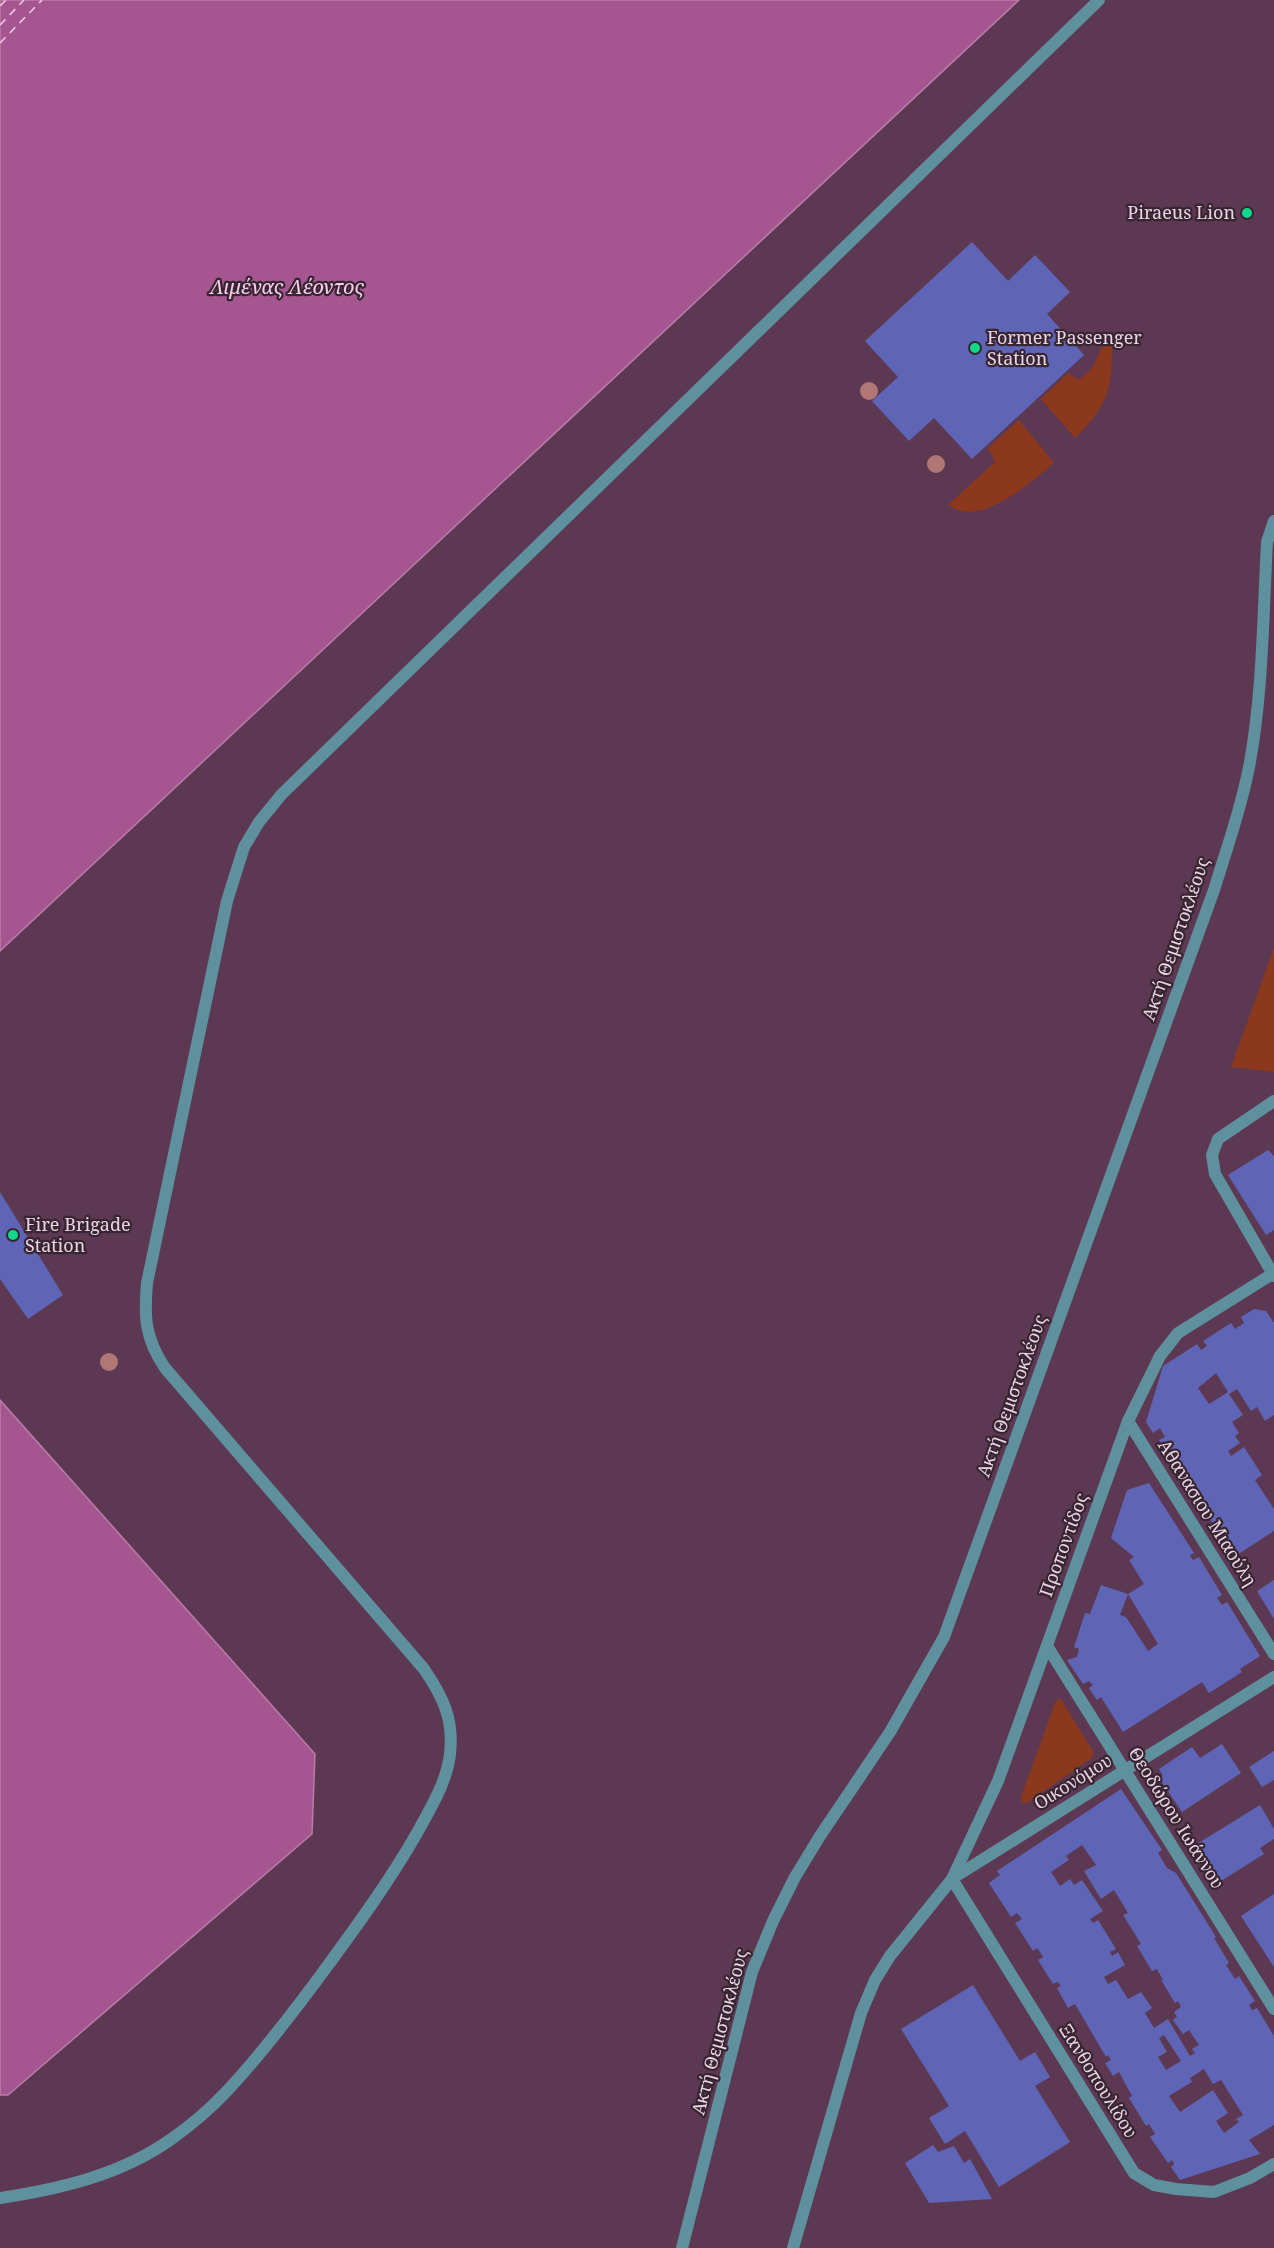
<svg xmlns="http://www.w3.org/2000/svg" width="1274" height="2248" viewBox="0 0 1274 2248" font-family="'Noto Serif',serif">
<rect width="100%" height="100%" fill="#5d3852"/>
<!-- green -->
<g fill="#8c381c">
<path d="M1104 343 1112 344C1112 391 1108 405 1075 438L1041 399 1068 373 1079 380 1093 367Z"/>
<path d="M1019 420 1054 463C1030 482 982 529 948 505L995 462 988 448Z"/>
<polygon points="1274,948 1274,1072 1231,1067"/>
<polygon points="1060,1698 1093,1751 1093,1757 1027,1803 1022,1802 1021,1797 1055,1703"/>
</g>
<!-- water -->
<g fill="#a55690" stroke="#ba7ca9" stroke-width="1.5">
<polygon points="0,0 1019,0 0,951"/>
<polygon points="0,1400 315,1754 312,1834 8,2095 0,2095"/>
</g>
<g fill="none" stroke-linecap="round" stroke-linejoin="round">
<!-- ferry -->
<g stroke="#f8ccea" stroke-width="1.5" stroke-dasharray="8 6" stroke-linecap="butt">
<polyline points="0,6 6,0"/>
<polyline points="0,25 24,0"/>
<polyline points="0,43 42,0"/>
</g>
</g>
<!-- building -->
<g fill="#5f65b6" fill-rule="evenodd">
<polygon points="972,242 1008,281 1035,255 1070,292 1047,314 1084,355 972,459 934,418 909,441 872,401 898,377 865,341"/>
<polygon points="1268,1150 1274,1156 1274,1230 1266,1235 1228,1175"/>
<polygon points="0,1192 63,1295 28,1319 0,1279"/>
<path d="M1254 1309 1266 1311 1274 1323V1415L1265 1421 1257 1407 1251 1411 1237 1389 1229 1394 1243 1415 1232 1422 1239 1433 1235 1436 1240 1443 1228 1451 1231 1456 1244 1447 1262 1475 1255 1480 1274 1509V1531L1234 1557 1195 1495 1200 1492 1184 1468 1180 1470 1159 1440 1165 1437 1160 1428 1153 1433 1146 1422 1163 1366 1197 1344 1201 1350 1207 1346 1203 1341 1231 1323 1235 1329 1244 1323 1241 1317ZM1216 1373 1228 1392 1209 1404 1198 1388Z"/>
<polygon points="1149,1483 1194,1553 1190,1555 1193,1560 1199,1557 1222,1595 1217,1598 1222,1605 1227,1602 1260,1656 1240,1669 1242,1672 1209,1693 1202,1682 1123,1732 1101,1697 1097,1700 1089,1688 1093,1685 1089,1681 1083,1684 1067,1660 1077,1657 1079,1649 1074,1647 1085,1613 1090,1614 1101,1585 1128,1594 1120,1615 1126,1617 1148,1651 1158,1644 1128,1594 1144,1584 1129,1560 1134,1557 1111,1538 1127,1490"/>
<polygon points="1274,1580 1274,1619 1257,1591"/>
<polygon points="1222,1744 1241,1773 1182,1812 1159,1778 1163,1776 1159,1769 1192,1747 1200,1758"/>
<polygon points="1274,1751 1274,1780 1262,1787 1249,1767"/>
<path d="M1121 1789 1162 1850 1158 1853 1167 1868 1176 1873 1216 1937 1214 1938 1229 1963 1226 1965 1235 1979 1239 1976 1255 2001 1249 2005 1252 2010 1257 2008 1274 2036V2125L1249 2140 1260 2154 1180 2180 1171 2167 1174 2164 1172 2160 1168 2163 1150 2137 1155 2134 1149 2124 1146 2126 1129 2098 1132 2096 1119 2072 1113 2076 1105 2063 1111 2060 1108 2055 1106 2057 1075 2004 1068 2008 1057 1988 1061 1986 1058 1982 1053 1984 1038 1960 1043 1957 1040 1952 1037 1948 1033 1951 1015 1923 1022 1919 1017 1913 1011 1917 989 1883 1000 1875 997 1871ZM1082 1845 1096 1865 1084 1871 1101 1899 1114 1890 1128 1913 1123 1915 1141 1944 1137 1946 1152 1971 1157 1969 1163 1980H1161L1175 2003 1178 2001 1181 2007 1174 2012 1177 2017 1173 2020 1183 2034 1189 2030 1199 2045 1192 2049 1195 2053 1190 2056 1168 2019 1154 2028 1145 2013 1152 2008 1141 1992 1128 1999 1116 1980 1108 1984 1104 1977 1125 1965 1118 1952 1112 1956 1110 1952 1116 1949 1098 1920 1093 1923 1090 1919 1103 1911 1082 1880 1074 1885 1070 1879 1060 1886 1051 1872 1069 1860 1066 1856ZM1164 2035 1181 2061 1166 2070 1158 2057 1167 2052 1159 2038ZM1204 2069 1213 2084 1221 2080 1243 2115 1236 2119 1239 2122 1224 2133 1216 2121 1228 2113 1213 2090 1180 2112 1169 2096 1192 2082 1190 2078Z"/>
<polygon points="1260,1805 1274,1829 1274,1839 1260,1848 1264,1854 1221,1881 1218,1878 1214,1880 1195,1850 1200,1848 1197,1844"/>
<polygon points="1274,1894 1274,1967 1241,1916"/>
<polygon points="973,1985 1020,2061 1035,2052 1050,2077 1035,2086 1070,2142 999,2187 965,2131 945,2144 929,2118 949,2106 901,2029"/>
<polygon points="933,2145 938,2152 954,2146 964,2163 970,2159 992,2199 929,2203 905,2163"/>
</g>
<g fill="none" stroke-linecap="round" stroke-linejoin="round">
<!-- lane -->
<path stroke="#5f909e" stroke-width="12" d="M0 2198C60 2189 120 2175 170 2140 190 2126 209 2110 226 2092 261 2055 292 2014 323 1972 356 1927 389 1882 417 1833 430 1809 447 1782 450 1754 454 1719 443 1697 424 1669L165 1368C145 1338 144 1318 147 1283L227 901 244 847 259 822 282 794 1099 0"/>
<!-- street -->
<g stroke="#5f909e" stroke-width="12">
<polyline points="1274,1101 1218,1139 1212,1155 1215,1174 1274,1276"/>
<polyline points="1128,1421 1274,1654"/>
<polyline points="1047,1646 1274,2009"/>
<polyline points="953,1878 1274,1677"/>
<polyline points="952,1879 1134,2173 1154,2185 1176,2189 1214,2192 1250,2178 1274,2164"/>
<path d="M682 2248 752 1972 773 1921 795 1877 820 1836 890 1732 944 1637 1214 890C1227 848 1242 805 1250 762 1263 689 1263 615 1267 542L1274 521"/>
<polyline points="793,2248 861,2013 875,1980 890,1956 952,1879 998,1781 1128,1421 1160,1356 1178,1333 1274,1273"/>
</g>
</g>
<!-- trees -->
<g fill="#b07775">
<circle cx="869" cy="391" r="9"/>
<circle cx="936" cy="464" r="9"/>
<circle cx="109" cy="1362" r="9"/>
</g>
<!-- markers -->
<g fill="#0ed98a" stroke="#372632" stroke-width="2">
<circle cx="1247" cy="213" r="6"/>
<circle cx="975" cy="348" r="6"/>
<circle cx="13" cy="1235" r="6"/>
</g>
<g text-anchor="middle" stroke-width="4.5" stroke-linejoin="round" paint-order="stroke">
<!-- poi labels -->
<g font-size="18" fill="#ebd4e3" stroke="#372632" text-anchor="start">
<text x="1235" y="219" text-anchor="end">Piraeus Lion</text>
<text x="987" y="344">Former Passenger<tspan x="987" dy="21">Station</tspan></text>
<text x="25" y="1231">Fire Brigade<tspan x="25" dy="21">Station</tspan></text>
</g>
<!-- street labels -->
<g font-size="18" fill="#ebd4e3" stroke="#372632">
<text transform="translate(1176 939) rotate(-71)" y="6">Ακτή Θεμιστοκλέους</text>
<text transform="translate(1012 1396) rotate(-70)" y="6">Ακτή Θεμιστοκλέους</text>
<text transform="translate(1207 1513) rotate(58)" y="6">Αθανασιου Μιαούλη</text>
<text transform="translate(1064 1545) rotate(-70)" y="6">Προποντίδος</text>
<text transform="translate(1073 1782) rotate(-32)" y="6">Οικονόμου</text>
<text transform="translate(1176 1818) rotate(58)" y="6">Θεοδώρου Ιωάννου</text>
<text transform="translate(720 2032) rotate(-75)" y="6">Ακτή Θεμιστοκλέους</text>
<text transform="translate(1098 2081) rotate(58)" y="6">Ξανθοπουλίδου</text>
</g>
<!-- water labels -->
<g font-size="20" font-style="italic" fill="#f8ccea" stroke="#372632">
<text x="287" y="294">Λιμένας Λέοντος</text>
</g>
</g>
</svg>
